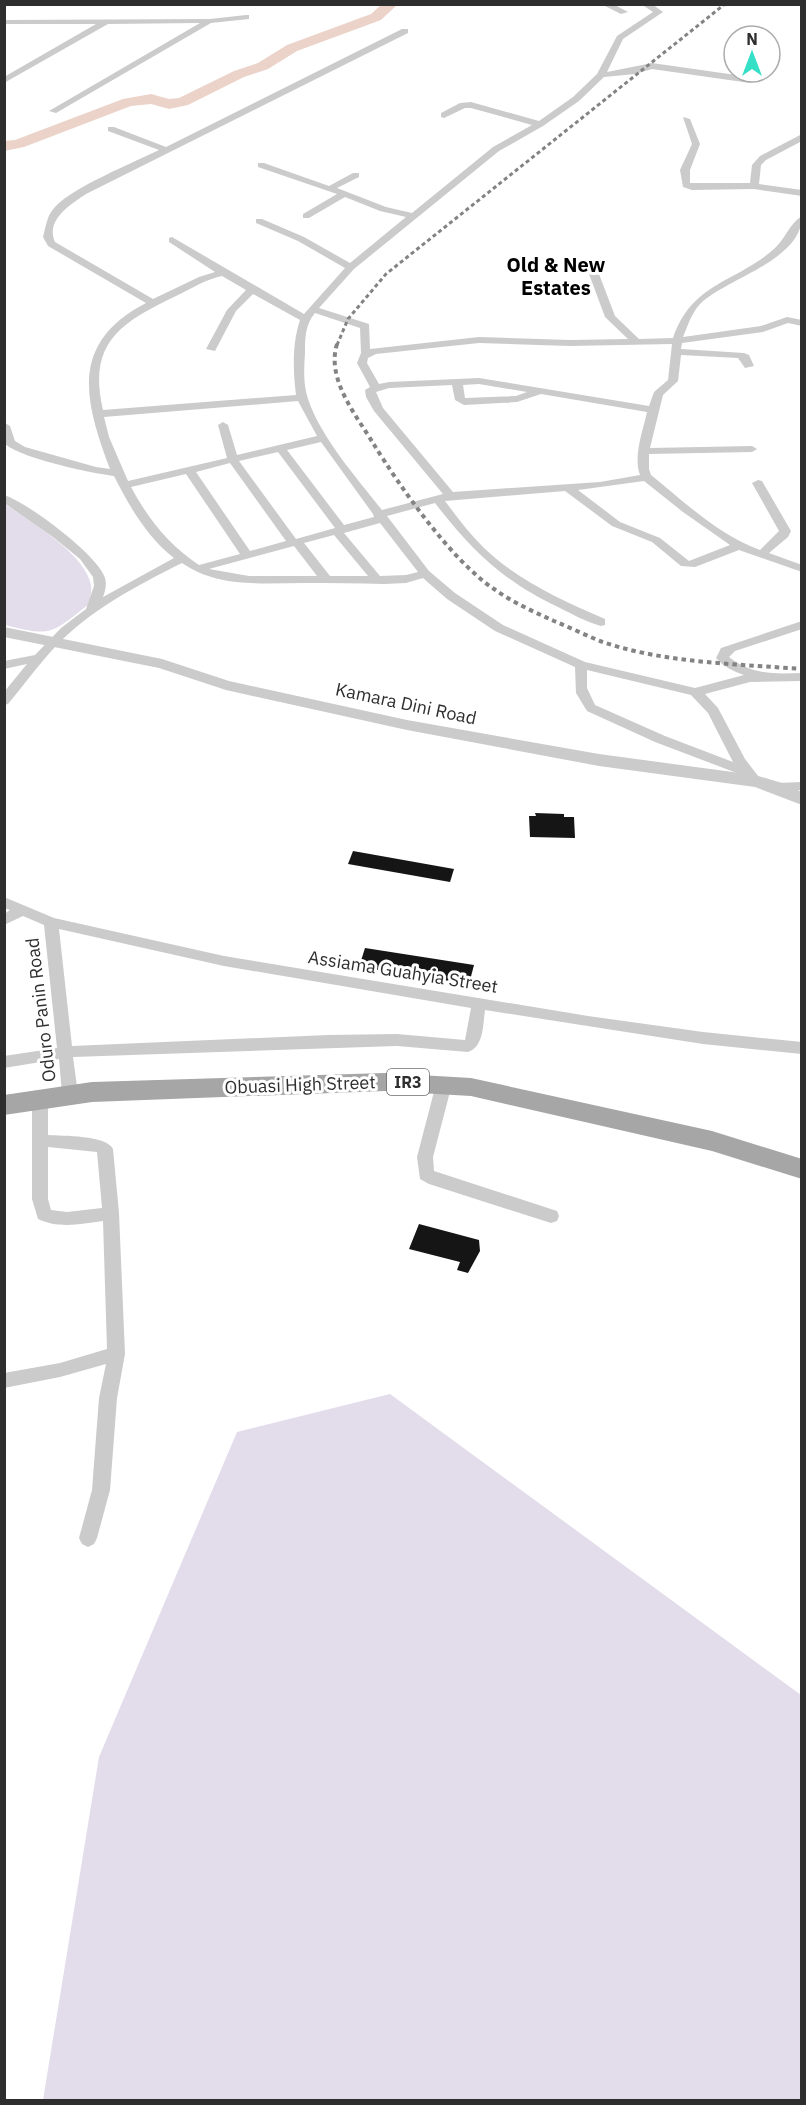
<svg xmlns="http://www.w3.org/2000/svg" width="806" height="2105" viewBox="0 0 806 2105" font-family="'IBM Plex Sans',sans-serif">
<rect width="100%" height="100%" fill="#fff"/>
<!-- green -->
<g fill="#e2dceb">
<path d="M5 504C30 522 85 553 91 585 92 591 90 598 89 604 51 634 52 637 5 625Z"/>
<polygon points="390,1394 801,1695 801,2100 43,2100 99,1757 237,1432"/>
</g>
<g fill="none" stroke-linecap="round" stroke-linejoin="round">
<!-- river -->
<polygon fill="#ebd3c9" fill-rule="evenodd" points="382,4 398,4 381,20 297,51 268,69 244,77 188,105 169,109 151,104 131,106 24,147 4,151 4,141 15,140 123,99 151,94 169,99 179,98 234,71 258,63 287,45 371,14"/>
</g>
<!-- building -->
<g fill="#151515">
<polygon points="535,813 564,814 564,817 574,817 575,838 530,837 529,816 536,816"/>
<polygon points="353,851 454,869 450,882 348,864"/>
<polygon points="365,948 474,965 469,984 359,967"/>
<polygon points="419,1224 479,1240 480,1251 468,1273 457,1270 460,1262 409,1249"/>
</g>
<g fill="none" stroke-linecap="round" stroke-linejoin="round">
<!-- minor -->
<g fill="#cbcbcb" fill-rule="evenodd">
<polygon points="601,4 613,4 628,12 621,14"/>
<path d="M641 4H652L663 12 623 39 607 72 652 63 750 77 754 80 750 83 652 69 635 74 604 77 579 101 543 126 499 151 354 269 319 308 369 324 370 349 479 337 570 340 628 339 605 317 589 274 594 271 599 274 615 316 639 339 673 338C693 281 735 284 775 248 785 239 790 223 802 216 802 261 726 278 700 304 691 314 688 325 683 337L761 326 787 317 802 320V326L788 323 763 332 682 343 681 349 744 353 749 355 754 366 745 368 738 358 681 355 678 381 663 395 650 448 752 446 757 449 752 452 649 454V469L651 475C684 502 719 535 760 550L779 531 752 483 758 480 762 481 791 531 788 537 769 553 802 565V572L739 550 695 567 681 566 652 542 612 526 565 491 445 501C457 517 469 533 483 547 518 581 562 600 605 619V625L601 626C586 622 572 614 558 607 502 580 473 552 435 503L387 516 429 571 455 593 503 625 585 662 695 688 744 675C733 671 724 667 716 658L721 648 802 621V629L735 651 729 657C752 675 774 674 802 673V681L750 682 705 694 718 708 745 759 762 781 760 784H750L742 775 655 742 587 711 576 693 575 667 495 631 447 599 423 578 406 583 384 584C357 583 331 583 304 583 261 583 218 588 182 563 136 586 90 610 55 647 39 664 24 685 8 704L4 705V692L27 664 4 669V661L35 655 61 628 86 609 94 586 93 577 80 559 53 537 4 503V495C27 502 98 555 105 578 107 585 105 591 103 597L174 558C147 537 129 506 114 476 91 473 19 458 4 443L5 423 10 426 15 441 25 447 96 467 110 469C84 400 69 343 146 303L48 246 43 237C46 226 47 215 55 207 73 187 133 163 159 150L108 131V127H114L166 147 402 29H408V33L86 194C71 204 45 220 55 242L153 299 199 277 215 272 169 242V238L172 237 304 314 345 268 298 241 256 223V219H262L304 237 350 263 406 217 380 211 345 197 309 218H303V214L337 194 258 167V163H264L329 186 353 173H359V177L337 188 386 207 412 213 493 147 532 125 471 108H465L444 118 441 117V113L460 103 471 102 539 121 573 97 597 74 617 36 653 12ZM222 276 246 290 227 310 206 349 215 351 236 311 253 294 300 320C292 344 293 371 296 395L103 410C87 342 122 322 176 296 191 289 206 279 222 276ZM315 313 360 328 361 353 357 363 370 387 365 390 366 397 374 411 443 494 382 510C357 478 321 438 308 399 303 384 304 368 305 353 305 338 305 325 315 313ZM479 343 570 346 672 344 668 380 654 392 649 406 479 378 389 382 379 384 367 363 368 358 376 354ZM479 384 527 392 516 396 465 398 463 385ZM452 385 455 400 464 405 517 402 541 394 647 412C643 431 633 456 640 475L600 482 453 492 383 408 376 392 389 388ZM298 401 317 436 237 455 228 425 223 422 218 425 227 458 128 481 109 437 104 417ZM321 442 373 514 374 517 344 525 287 450ZM278 452 335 528 296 539 239 461ZM230 463 286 541 250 551 196 472ZM186 474 240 554 199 565C169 545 148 519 131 487ZM644 481 683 512 730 545 689 561 660 538 620 522 578 490ZM380 523 418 572 406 575 380 576 344 533ZM334 535 368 576H330L304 543ZM294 546 317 576H249L209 569ZM587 670 691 695 708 713 733 762 665 736 595 705 587 688Z"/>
<polygon points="246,15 249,15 249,19 211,23 56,113 49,111 200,23 108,24 4,83 4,77 96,24 4,24 4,20 210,19"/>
<polygon points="683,117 690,119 700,144 690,170 690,183 750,183 752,165 760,156 802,134 802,141 766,160 761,165 759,184 802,190 802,196 754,189 692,190 683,187 680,170 692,144"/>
<polygon points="802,782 802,790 776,791 769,787 776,783"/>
<path d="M4 897 54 918 224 956 588 1016 703 1032 802 1042V1054L703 1044 485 1010C483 1024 484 1047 468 1052L397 1046 73 1057 78 1094 75 1098H65L62 1094 59 1059 4 1068V1056L57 1048 44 925 23 916 4 925V914L10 910 4 908ZM59 929 224 966 471 1008 465 1040 397 1034 328 1035 72 1046Z"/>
<polygon points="444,1078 449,1080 452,1084 433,1157 434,1171 557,1211 559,1216 557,1221 551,1223 429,1184 420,1179 417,1157 436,1084 439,1080"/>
<path d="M40 1092 45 1094 48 1098V1135C63 1136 106 1135 113 1149L119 1213 125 1354 117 1398 110 1490 97 1538 94 1544 88 1547 82 1544 79 1538 92 1490 99 1398 106 1364 60 1377 4 1388V1373L60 1363 107 1349 103 1221C81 1224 59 1229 38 1219L32 1199V1098L35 1094ZM48 1147 97 1152 102 1208 67 1212 51 1210 48 1199Z"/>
</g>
<!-- tertiary -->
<polygon fill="#cbcbcb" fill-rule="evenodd" points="4,627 162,659 229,681 407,720 599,754 755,775 782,783 802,792 802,805 755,787 599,766 407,730 226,690 159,668 4,637"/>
<!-- primary -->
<polygon fill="#a6a6a6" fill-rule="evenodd" points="385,1073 471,1078 712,1131 802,1159 802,1179 712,1151 471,1096 385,1091 92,1102 4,1115 4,1095 92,1082"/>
<!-- rail-far1 -->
<polyline stroke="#838383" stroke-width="3" stroke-dasharray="4 3" stroke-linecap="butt" points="337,345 348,319 386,274 725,4"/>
<!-- rail -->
<path stroke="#838383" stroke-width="4" stroke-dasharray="4.5 4" stroke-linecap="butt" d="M337 344C326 379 356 415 373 443 400 487 452 561 494 589 512 602 534 612 554 621 569 627 585 635 600 641 662 663 737 664 802 669"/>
</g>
<g text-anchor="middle" stroke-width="6" stroke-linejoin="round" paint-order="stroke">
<!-- shield labels -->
<rect fill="#fff" stroke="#6d6d6d" stroke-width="1.5" x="387" y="1069" width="42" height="26" rx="4.5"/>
<g font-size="16" font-weight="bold" fill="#2e2e2e">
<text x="408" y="1088">IR3</text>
</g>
<!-- street labels -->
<g font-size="18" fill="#2e2e2e" stroke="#fff">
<text transform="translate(406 704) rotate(12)" y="6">Kamara Dini Road</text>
<text transform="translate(403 972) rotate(9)" y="6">Assiama Guahyia Street</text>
<text transform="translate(41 1010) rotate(-97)" y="6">Oduro Panin Road</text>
<text transform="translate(300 1085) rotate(-2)" y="6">Obuasi High Street</text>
</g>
<!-- far-district labels -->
<g font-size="20" font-weight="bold" fill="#000" stroke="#fff">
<text x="556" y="272">Old &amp; New<tspan x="556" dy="23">Estates</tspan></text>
</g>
</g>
<!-- border -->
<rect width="806" height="2105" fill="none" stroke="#2e2e2e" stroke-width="12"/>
<!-- north arrow -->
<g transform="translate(752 54)"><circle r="28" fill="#ffffff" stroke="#ababab" stroke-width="1.5"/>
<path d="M0-4.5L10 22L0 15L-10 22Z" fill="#35e1c6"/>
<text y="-9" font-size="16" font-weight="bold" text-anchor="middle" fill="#2e2e2e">N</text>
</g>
</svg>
